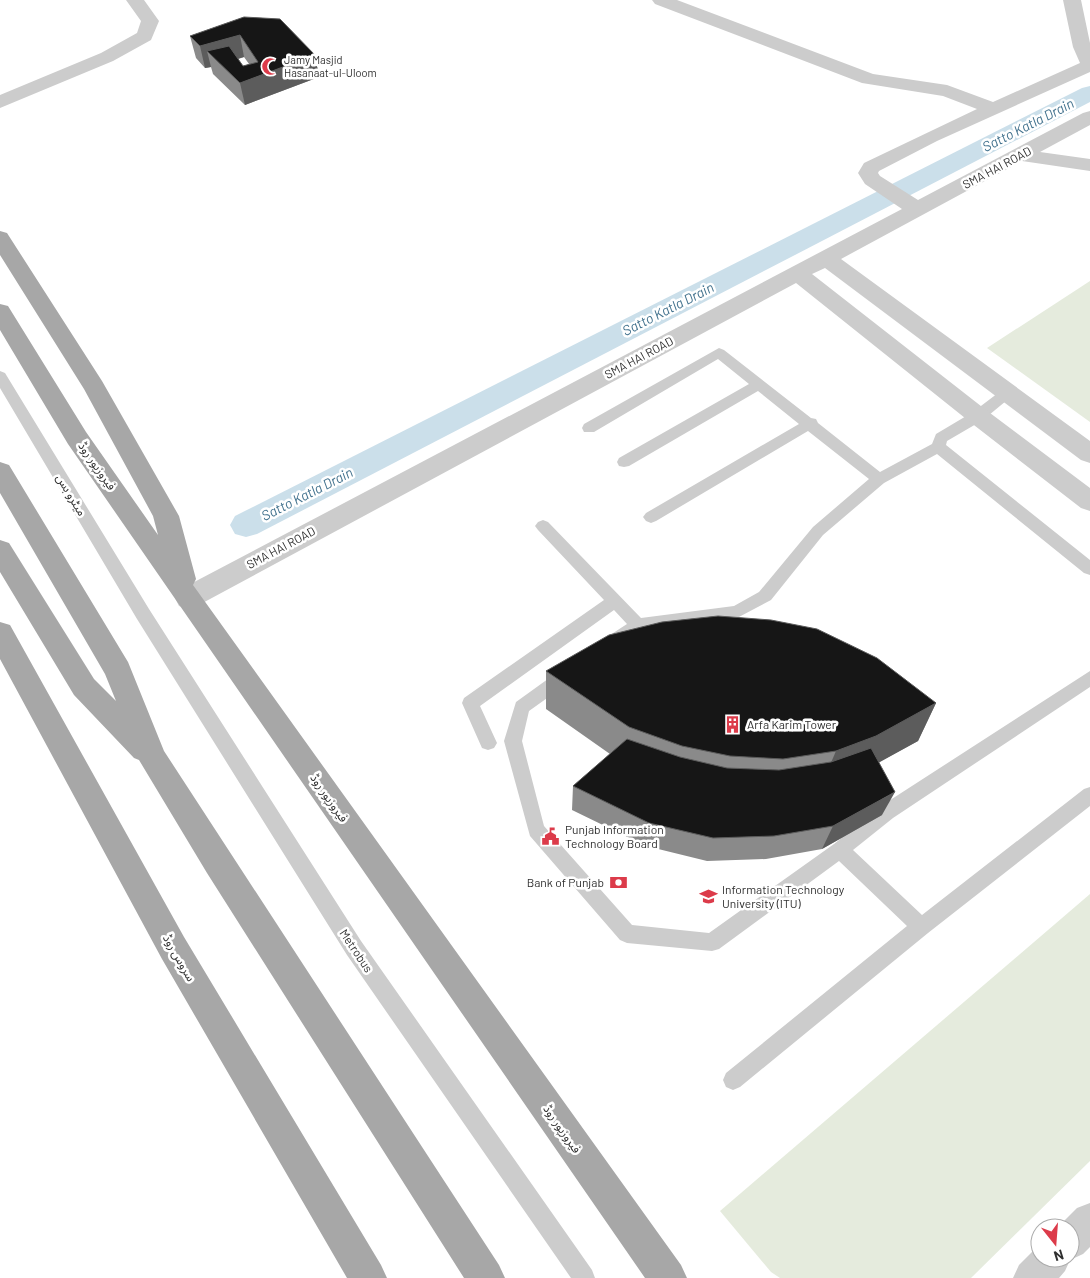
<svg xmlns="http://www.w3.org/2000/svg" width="1090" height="1278" viewBox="0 0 1090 1278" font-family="Barlow,'Noto Sans Arabic',sans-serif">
<rect width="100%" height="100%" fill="#fff"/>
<!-- green -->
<g fill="#e5ebdd">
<polygon points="1090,281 1090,422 987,348"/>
<polygon points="1090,894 1090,1161 971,1278 780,1278 771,1272 720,1211"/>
</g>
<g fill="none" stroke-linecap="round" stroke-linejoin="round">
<!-- canal -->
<polygon fill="#cbdfea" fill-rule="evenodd" points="1090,86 1090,102 257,534 246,537 235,534 230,525 235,516 1082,88"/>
<!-- service -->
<g fill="#ccc" fill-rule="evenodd">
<polygon points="719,348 724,350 811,418 816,419 818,423 880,472 932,444 936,434 973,412 1002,390 1012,390 1014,393 1012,396 983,420 947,441 946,445 1090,560 1090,575 1084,573 937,454 884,483 823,535 771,600 737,618 642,631 613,649 607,647 605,642 607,637 627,624 614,610 480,706 497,743 494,748 488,750 482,748 462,703 464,698 604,600 538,530 535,526 538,522 543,520 548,522 641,618 734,606 759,592 813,527 869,479 808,431 656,521 651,523 646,521 643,517 646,513 799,424 758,391 629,466 624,467 619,466 617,462 619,458 749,384 718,359 594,432 584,432 582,428 584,424"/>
<polygon points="0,371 5,373 149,609 361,941 592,1270 595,1278 571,1278 347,955 137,619 0,388"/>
<polygon points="565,669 571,671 573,676 571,681 529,711 522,741 544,826 632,925 709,933 834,844 881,806 1090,671 1090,687 893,818 853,850 922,915 1084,789 1090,787 1090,806 928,933 740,1087 733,1090 726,1087 723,1080 726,1073 907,926 839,861 719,949 712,951 627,943 620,940 530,836 504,741 516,702 559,671"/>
</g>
<!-- minor -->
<g fill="#ccc" fill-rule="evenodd">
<polygon points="126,0 144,0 159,21 151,40 113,61 0,108 0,95 101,53 137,33 141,21"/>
<polygon points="652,0 677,0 873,74 947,85 993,102 1080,63 1073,47 1063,0 1081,0 1090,43 1090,72 937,141 879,171 878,173 880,176 918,200 1083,113 1090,111 1090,125 1040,152 1090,159 1090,171 1022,161 841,259 1090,441 1090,463 1081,460 825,268 812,274 986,410 1090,488 1090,511 1081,508 970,422 796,283 197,606 188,609 179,606 175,598 179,590 902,209 865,184 858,173 864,163 977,109 943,96 862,83 655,4"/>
</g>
<!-- tertiary -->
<polygon fill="#ccc" fill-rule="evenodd" points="1090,1203 1090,1247 1083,1254 1070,1260 1065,1271 1059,1278 1013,1278 1019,1265 1040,1244 1040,1258 1070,1258 1070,1228 1057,1228 1077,1208"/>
<!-- primary -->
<g fill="#a7a7a7" fill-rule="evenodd">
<polygon points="0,231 7,233 102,381 175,509 179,516 196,579 193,585 681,1265 687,1278 645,1278 68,444 0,330 0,304 8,306 86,432 158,535 153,516 84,389 0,255"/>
<polygon points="0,462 9,465 128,662 164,751 499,1265 505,1278 464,1278 207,873 139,760 134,758 74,695 0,572 0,540 9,543 94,679 116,701 105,674 0,493"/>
<polygon points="0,622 10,625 184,937 381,1265 387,1278 347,1278 162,959 0,659"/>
</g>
</g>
<!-- wall -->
<g fill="#8a8a8a" fill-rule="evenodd">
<path d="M244 17 315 55 319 77 245 105 213 74 211 67 205 68 196 58 190 36ZM244 57 249 64 243 66 238 59Z"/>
<polygon points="546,671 936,703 918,741 879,762 882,815 822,849 766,859 707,861 646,846 572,810 573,786 610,754 546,709"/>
</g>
<!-- shaded-wall -->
<g fill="#5c5c5c">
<polygon points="240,35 244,57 220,64 207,51 211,67 205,68 200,46"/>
<polygon points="315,55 319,77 245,105 240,83"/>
<polygon points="936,703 918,741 860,773 821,786 836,751"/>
<polygon points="895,792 882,815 822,849 833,826"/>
</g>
<!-- building -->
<g fill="#161616" stroke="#5c5c5c">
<polygon points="244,17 280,19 315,55 240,83 207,51 229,46 243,66 258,62 240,35 200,46 190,36"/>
<polygon points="718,616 771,620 817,629 877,658 936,703 876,736 836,751 783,759 730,756 682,746 629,727 546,671 609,635 662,622"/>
<polygon points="627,739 680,757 727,768 779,770 831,762 871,748 895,792 833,826 774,836 713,838 649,823 573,786"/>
</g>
<!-- icons -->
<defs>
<symbol id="mosque-bare" viewBox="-9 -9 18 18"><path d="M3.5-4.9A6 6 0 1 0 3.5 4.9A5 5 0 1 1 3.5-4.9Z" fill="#dc3b4a" stroke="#fff" stroke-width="2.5" paint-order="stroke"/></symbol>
<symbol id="building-bare" viewBox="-9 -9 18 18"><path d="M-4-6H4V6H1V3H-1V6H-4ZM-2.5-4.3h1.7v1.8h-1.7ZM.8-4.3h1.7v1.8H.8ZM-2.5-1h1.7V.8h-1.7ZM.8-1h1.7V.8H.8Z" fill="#dc3b4a" stroke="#fff" stroke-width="2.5" paint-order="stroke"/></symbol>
<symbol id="civic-bare" viewBox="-9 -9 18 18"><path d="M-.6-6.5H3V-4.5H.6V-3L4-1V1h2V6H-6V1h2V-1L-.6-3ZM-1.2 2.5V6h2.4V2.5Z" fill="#dc3b4a" stroke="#fff" stroke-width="2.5" paint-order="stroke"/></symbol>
<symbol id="bank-bare" viewBox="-9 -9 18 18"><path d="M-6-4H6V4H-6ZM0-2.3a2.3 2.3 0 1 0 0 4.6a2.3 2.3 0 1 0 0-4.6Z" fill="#dc3b4a" stroke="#fff" stroke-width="2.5" paint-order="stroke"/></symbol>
<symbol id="university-bare" viewBox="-9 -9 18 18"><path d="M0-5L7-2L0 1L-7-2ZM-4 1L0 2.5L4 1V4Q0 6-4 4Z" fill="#dc3b4a" stroke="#fff" stroke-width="2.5" paint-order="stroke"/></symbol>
</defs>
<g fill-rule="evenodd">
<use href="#mosque-bare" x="258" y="54" width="25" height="25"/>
<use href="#building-bare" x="720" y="712" width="25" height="25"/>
<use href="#civic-bare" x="538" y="824" width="25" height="25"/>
<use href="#bank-bare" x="606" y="870" width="25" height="25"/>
<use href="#university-bare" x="696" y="884" width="25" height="25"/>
</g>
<g text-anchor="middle" stroke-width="5" stroke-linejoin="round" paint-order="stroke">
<!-- far-poi labels -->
<g font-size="11" fill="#2f2f2f" stroke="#fff" text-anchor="start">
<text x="284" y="64">Jamy Masjid<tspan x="284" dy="13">Hasanaat-ul-Uloom</tspan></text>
</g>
<!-- street labels -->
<g font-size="12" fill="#2f2f2f" stroke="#fff">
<text transform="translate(997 168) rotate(-28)" y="4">SMA HAI ROAD</text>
<text transform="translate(639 358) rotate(-28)" y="4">SMA HAI ROAD</text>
<text transform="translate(97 466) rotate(55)" y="4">فیروزپور روڈ</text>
<text transform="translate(71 495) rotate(59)" y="4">میٹرو بس</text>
<text transform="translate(281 548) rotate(-28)" y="4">SMA HAI ROAD</text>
<text transform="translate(329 798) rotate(55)" y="4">فیروزپور روڈ</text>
<text transform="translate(356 951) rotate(56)" y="4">Metrobus</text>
<text transform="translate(179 958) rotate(60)" y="4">سروس روڈ</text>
<text transform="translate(562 1129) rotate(55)" y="4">فیروزپور روڈ</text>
</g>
<!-- poi labels -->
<g font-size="12" fill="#2f2f2f" stroke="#fff" text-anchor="start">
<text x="747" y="729">Arfa Karim Tower</text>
<text x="565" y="834">Punjab Information<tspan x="565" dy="14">Technology Board</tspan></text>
<text x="604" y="887" text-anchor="end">Bank of Punjab</text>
<text x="722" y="894">Information Technology<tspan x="722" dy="14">University (ITU)</tspan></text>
</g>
<!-- water labels -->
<g font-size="14" font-style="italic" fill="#41718d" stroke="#fff">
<text transform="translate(1028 125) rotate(-27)" y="5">Satto Katla Drain</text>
<text transform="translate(668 309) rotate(-27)" y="5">Satto Katla Drain</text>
<text transform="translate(307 494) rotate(-27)" y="5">Satto Katla Drain</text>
</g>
</g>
<!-- north arrow -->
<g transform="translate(1055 1243) rotate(163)"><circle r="24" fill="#ffffff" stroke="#acacac"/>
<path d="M0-4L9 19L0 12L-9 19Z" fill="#dc3b4a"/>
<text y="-8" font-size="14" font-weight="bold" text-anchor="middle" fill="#2f2f2f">N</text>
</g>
</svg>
